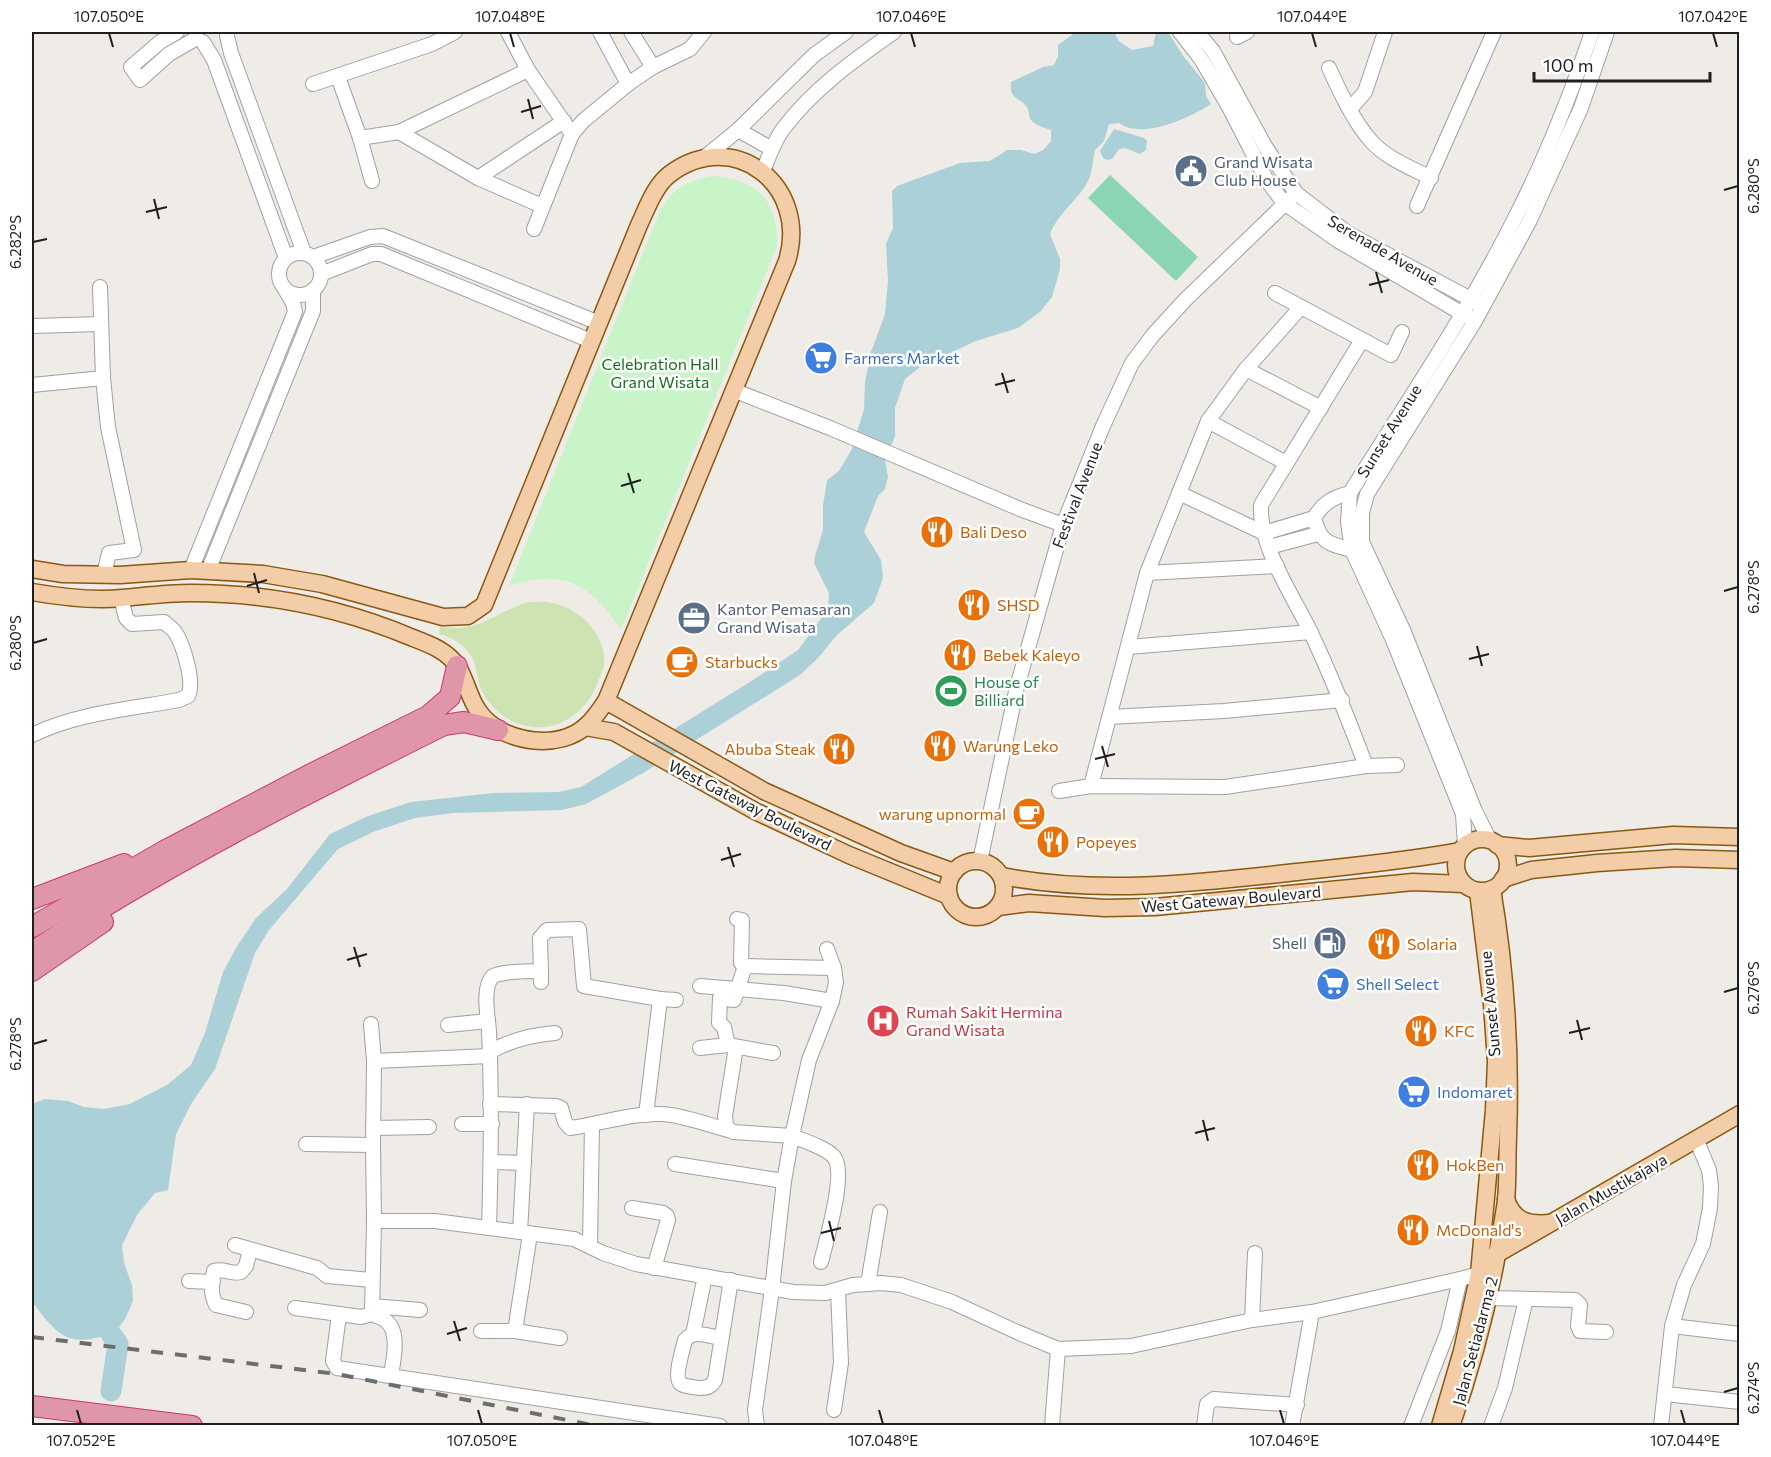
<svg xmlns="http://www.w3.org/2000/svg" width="1771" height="1457" viewBox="0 0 1771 1457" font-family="Commissioner,sans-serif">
<rect width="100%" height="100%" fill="#efebe6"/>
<!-- grass -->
<path fill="#cde3b1" d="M529 602C536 602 545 601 552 603 579 607 607 636 604 664 604 669 600 676 598 681 592 698 583 710 568 719 535 739 495 721 480 687 476 676 478 664 469 653 461 642 452 638 439 634L440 627C482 633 493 612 529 602Z"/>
<!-- park -->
<path fill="#c8f4c8" d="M712 176C758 179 778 201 777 246L621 630C590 584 564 568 509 586L661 208C677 187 686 181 712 176Z"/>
<!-- pitch -->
<polygon fill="#8cd5b4" points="1110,175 1198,257 1176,281 1088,198"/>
<!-- water -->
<g fill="#abd0d7">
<path d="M1076 32H1114L1119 41 1132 50 1153 46 1156 32H1168L1184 57 1205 83 1206 96 1211 104C1190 118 1142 140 1119 123L1109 124 1104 141 1095 150C1092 162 1093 172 1087 183 1076 202 1059 212 1050 234L1060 259V269L1052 297 1040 312 1018 328 976 341 920 367 905 379 895 408V436L885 461 888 477 885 489 878 496 864 532 881 560 883 578 874 603 837 635 818 658 800 675 643 773 586 804 562 810 453 813 415 818 373 832 338 849 269 930 255 953 215 1069 191 1104 176 1134 168 1190 155 1193 137 1215 122 1245 124 1263 132 1285 133 1301 125 1319 115 1333C89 1340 70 1347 50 1324 43 1317 38 1309 32 1302V1104L45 1099 68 1101 84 1107 104 1109 130 1104 167 1085 191 1065 205 1033 223 972 236 948 256 918 287 889 330 834 368 816 411 802 493 793 559 792 581 787 753 680 798 650 828 609 829 593 814 563 815 556 823 530V506L827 480 839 471 852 449 864 409 865 382 871 352 885 314 888 281 886 244 893 228 892 191 897 186 960 163 990 161 1007 150H1021L1034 154 1043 150 1051 141V130C1045 128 1038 126 1033 122 1028 118 1030 114 1028 109 1021 96 1009 101 1011 82L1043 67 1054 65 1058 56V45Z"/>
<polygon points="1114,129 1144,138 1147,141 1146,150 1140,154 1125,148 1119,149 1112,159 1107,160 1103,158 1100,151"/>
</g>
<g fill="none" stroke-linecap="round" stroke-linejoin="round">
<!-- river -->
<polyline stroke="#abd0d7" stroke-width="21" points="111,1391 118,1344 111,1334"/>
<defs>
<g id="minor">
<polyline points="177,32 160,42 131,67 140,80 169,54 197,38"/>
<polyline points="508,32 528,70 572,134"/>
<polyline points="600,32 628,84"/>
<polyline points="631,32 653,67"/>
<polyline points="1180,32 1201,59 1229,107 1266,179 1284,203 1337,240 1468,317"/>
<polyline points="1197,32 1213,51 1265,146 1296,193 1349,234 1478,303"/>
<polyline points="227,36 231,53 304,253"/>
<polyline points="1237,37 1247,32"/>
<polyline points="203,42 214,60 286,258"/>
<path d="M1329 68C1340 92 1354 122 1371 141 1386 158 1411 168 1431 178"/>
<polyline points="338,77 360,138 372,181"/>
<polyline points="313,84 432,44 455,32"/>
<polyline points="1350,109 1365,92 1385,32"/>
<polyline points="738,130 772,149"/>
<polyline points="399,132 478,178 542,206"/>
<polyline points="360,138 399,132 528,70"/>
<polyline points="705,157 738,130 814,55 846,32"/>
<path d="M763 171C769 157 774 141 783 129 813 89 854 60 894 32"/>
<polyline points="478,178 564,121"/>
<polyline points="1417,206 1494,32"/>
<polyline points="534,229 572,134 583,121 628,84 653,67 690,49 704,32"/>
<circle cx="300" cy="274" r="21"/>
<polyline points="313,257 370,237 383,236 599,323"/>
<polyline points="321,274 372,254 381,254 591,341"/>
<polyline points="100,287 103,378 108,427 134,550 109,553 104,575"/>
<polyline points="1275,293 1391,355 1402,332"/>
<polyline points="32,326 101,324"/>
<path d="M1362 340 1261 505C1259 548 1293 595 1311 633 1332 677 1349 721 1366 766"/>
<polyline points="1246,369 1321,408"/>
<polyline points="32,385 103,378"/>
<polyline points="733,390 830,428 1020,509 1063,525"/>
<polyline points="1208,421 1286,463"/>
<polyline points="1179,493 1264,533 1314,518"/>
<path d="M1350 493C1333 497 1323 503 1314 518 1320 542 1328 544 1352 550"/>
<polyline points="1269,547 1318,534"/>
<polyline points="191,570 295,312 293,303 286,291"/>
<polyline points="208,571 313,311 313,290"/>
<polyline points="1147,573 1277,566"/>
<polyline points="1128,647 1311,632"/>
<polyline points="1109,717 1224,711 1342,700"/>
<path d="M32 735C77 713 130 709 179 700L188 696C195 682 183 644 175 632 172 628 167 625 164 622L132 624 126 618 121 598"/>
<polyline points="1091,786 1147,573 1208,421 1246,369 1301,307"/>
<polyline points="1059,791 1091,786 1225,787 1366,766 1397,765"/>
<polyline points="1490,841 1475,811 1404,632 1362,542 1362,513 1367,494 1475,321 1529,222 1581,108 1607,32"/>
<path d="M1465 846 1463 814 1393 640 1352 550 1348 522 1350 493C1407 402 1468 312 1516 216 1546 157 1571 94 1592 32"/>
<polyline points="980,861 1017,687 1063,525 1103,426 1132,363 1153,335 1185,300 1296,193"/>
<polyline points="737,919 742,920 741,963 745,966"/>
<polyline points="541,972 540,938 547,930 579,929 584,986 660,999 646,1115"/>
<polyline points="700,986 784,993 832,1001"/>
<polyline points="660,999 676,1000"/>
<polyline points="371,1024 374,1061 373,1145 374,1221 372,1314"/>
<polyline points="448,1025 488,1021"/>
<polyline points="728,1045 724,1027 719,1023 720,998 734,1000 745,966 834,968"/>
<polyline points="736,1047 725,1116 726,1127 733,1132 792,1136 784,1181 772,1289 755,1410 757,1426"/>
<polyline points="700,1048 728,1045 773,1053"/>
<path d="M490 1052C510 1040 532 1035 555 1033"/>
<polyline points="374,1061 490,1056"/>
<path d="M490 1104 556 1106 561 1108 565 1122 570 1128C600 1124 630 1113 661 1114 679 1114 709 1125 728 1130"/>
<polyline points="462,1124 492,1124"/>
<polyline points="373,1128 429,1127"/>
<polyline points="1696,1139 1709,1170 1711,1186 1710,1208 1703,1244 1684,1285 1672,1326 1740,1334"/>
<polyline points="306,1144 373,1145"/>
<polyline points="491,1162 524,1163"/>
<polyline points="675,1164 784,1181"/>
<polyline points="632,1208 663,1213 667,1216 668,1220 654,1268"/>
<polyline points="374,1221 435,1221 574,1239 603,1253 636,1264 793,1292 825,1293 853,1285 881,1283 901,1285 952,1302 1017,1332 1058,1349 1131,1346 1252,1320 1312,1312 1460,1279 1487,1272"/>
<path d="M489 1228C491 1162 492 1096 489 1031 488 1017 482 989 492 977 496 972 533 970 541 972V982"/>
<polyline points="520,1232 527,1104"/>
<polyline points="235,1245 317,1268 327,1276 371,1280"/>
<polyline points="590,1245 592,1125"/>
<path d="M821 1262C826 1241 847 1173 834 1157 827 1148 802 1140 792 1136L809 1060 832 1001 836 982 834 968 827 949"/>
<polyline points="189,1281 213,1282"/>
<polyline points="868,1284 880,1212"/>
<polyline points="1488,1298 1575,1300 1580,1305 1578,1326 1580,1331 1606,1332"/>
<polyline points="372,1306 420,1310"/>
<path d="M295 1308 361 1317 372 1314C376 1316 381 1317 385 1320 401 1331 393 1361 391 1376"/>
<path d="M246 1312 216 1305C211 1295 211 1282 214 1271 224 1268 232 1275 241 1272L246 1266 250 1250"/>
<polyline points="339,1315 333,1361 337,1368 720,1426"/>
<polyline points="1252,1320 1255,1253"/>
<polyline points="481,1331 515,1331 530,1234"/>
<polyline points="515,1331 560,1338"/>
<polyline points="693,1334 705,1276"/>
<path d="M720 1338C708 1336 694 1329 685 1340 683 1349 674 1376 680 1383 684 1387 694 1387 699 1388 707 1388 711 1387 715 1380L731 1280"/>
<polyline points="1665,1394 1740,1402"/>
<polyline points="834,1410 841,1363 838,1290"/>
<polyline points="1052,1426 1058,1349"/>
<polyline points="1204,1426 1207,1404 1214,1399 1297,1405"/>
<polyline points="1292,1426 1312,1312"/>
<polyline points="1411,1426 1448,1331 1460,1279"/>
<polyline points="1491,1426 1505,1388 1526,1299"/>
<polyline points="1661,1426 1672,1326"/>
</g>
<g id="major">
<path d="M32 569 63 574 120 575 191 570 263 574 322 584 443 617 468 616 484 605 639 225C647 208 655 185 670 174 734 126 810 186 787 261L606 701C600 710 594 719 586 726 559 750 509 743 485 719 470 704 468 684 458 667 448 651 429 644 413 638 342 608 267 593 191 593 168 593 145 596 122 598 93 601 61 597 32 592"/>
<polyline points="606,701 764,791 901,853 954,872"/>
<polyline points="585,727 614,732 755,811 849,855 949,896"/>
<circle cx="1482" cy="865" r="26"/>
<polyline points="1497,845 1529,848 1673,835 1740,837"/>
<circle cx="976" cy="889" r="28"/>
<path d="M1002 876C1099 895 1199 883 1297 872 1351 866 1406 861 1460 851"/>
<polyline points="1503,879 1531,870 1597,863 1675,858 1740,860"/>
<polyline points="998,907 1029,903 1105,908 1155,907 1413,882 1464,884"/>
<path d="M1506 1199C1513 1221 1528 1225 1550 1223"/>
<polyline points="1490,1258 1740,1114"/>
<polyline points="1440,1426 1462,1351 1479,1274 1494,1110 1496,1061 1492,1005 1478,891"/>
<path d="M1451 1426C1477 1354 1495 1277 1506 1201 1508 1180 1507 1158 1508 1137 1511 1054 1506 971 1492 889"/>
</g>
<g id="highway">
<polyline points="32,899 124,864"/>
<polyline points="32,927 166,850 311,774 428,716 450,697 457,666"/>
<path d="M32 952C163 866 303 795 444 725L464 722 498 730"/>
<polyline points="32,971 103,922"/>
<polyline points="32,1406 192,1426"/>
</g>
</defs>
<!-- minor casing -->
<use href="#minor" stroke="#a0a0a0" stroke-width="16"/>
<!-- major casing -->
<use href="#major" stroke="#8a5910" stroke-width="19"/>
<!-- highway casing -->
<use href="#highway" stroke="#c83773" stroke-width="22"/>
<!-- minor -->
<use href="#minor" stroke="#fff" stroke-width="14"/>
<!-- major -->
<use href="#major" stroke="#f2cda7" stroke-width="16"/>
<!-- highway -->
<use href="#highway" stroke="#de96a8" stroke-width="20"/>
<!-- rail -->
<polyline stroke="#6d6d6d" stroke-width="4" stroke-dasharray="12 12" stroke-linecap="butt" points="32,1337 337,1374 597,1426"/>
</g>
<!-- ticks -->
<path fill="none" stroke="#1f1f1f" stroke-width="2" d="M109 33 113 47M510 33 514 47M911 33 915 47M1312 33 1316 47M1713 33 1717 47M528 99 533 119M521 112 541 106M1724 190 1738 186M154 199 159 219M146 212 167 207M33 242 47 239M1376 272 1382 293M1369 285 1389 280M1002 373 1008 393M995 385 1015 380M628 473 634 493M621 486 641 480M254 573 259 593M247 586 267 580M1724 591 1738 587M33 643 47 639M1477 646 1482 666M1469 659 1489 654M1102 746 1108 767M1095 759 1115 754M728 847 734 867M721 860 741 854M354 947 360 967M347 960 367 954M1724 992 1738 988M1577 1020 1582 1040M1569 1033 1590 1028M33 1044 47 1040M1203 1120 1208 1141M1195 1133 1215 1128M829 1221 834 1241M821 1233 841 1228M454 1321 460 1341M447 1334 467 1328M1724 1392 1738 1388M77 1410 81 1424M478 1410 482 1424M879 1410 883 1424M1280 1410 1284 1424M1681 1410 1685 1424"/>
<!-- icons -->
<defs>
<symbol id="civic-disc" viewBox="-11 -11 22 22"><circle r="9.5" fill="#5c6f8a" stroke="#fff"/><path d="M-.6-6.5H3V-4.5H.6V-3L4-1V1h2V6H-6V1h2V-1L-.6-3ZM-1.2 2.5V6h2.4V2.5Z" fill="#fff"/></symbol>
<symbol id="supermarket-disc" viewBox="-11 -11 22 22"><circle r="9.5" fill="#3f7fe0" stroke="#fff"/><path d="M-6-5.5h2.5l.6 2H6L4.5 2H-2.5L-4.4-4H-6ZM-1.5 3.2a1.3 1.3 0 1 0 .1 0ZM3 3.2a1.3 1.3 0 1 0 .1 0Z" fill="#fff"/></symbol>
<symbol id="restaurant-disc" viewBox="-11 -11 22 22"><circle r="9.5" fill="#e8710a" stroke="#fff"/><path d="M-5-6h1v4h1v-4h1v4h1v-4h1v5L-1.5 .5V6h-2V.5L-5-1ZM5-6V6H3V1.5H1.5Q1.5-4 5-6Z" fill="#fff"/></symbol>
<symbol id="office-disc" viewBox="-11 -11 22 22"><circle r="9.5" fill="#5c6f8a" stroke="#fff"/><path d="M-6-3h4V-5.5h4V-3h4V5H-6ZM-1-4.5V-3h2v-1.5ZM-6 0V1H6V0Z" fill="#fff"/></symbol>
<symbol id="cafe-disc" viewBox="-11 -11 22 22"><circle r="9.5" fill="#e8710a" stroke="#fff"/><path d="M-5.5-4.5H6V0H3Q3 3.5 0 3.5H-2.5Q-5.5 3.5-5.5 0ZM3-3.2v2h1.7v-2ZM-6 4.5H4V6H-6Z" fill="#fff"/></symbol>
<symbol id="stadium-disc" viewBox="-11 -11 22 22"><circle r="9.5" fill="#2e9e5b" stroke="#fff"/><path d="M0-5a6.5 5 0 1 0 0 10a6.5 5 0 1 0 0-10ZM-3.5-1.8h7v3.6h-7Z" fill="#fff"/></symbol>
<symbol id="fuel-disc" viewBox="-11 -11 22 22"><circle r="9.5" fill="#5c6f8a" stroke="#fff"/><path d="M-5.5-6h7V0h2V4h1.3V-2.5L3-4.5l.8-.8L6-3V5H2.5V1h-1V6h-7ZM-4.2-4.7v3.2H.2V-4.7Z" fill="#fff"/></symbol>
<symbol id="hospital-disc" viewBox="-11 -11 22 22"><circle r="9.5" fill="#e0444e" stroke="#fff"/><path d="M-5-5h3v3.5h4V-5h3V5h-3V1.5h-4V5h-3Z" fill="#fff"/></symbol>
</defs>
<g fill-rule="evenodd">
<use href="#civic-disc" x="1172" y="152" width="38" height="38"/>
<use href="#supermarket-disc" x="802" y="339" width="38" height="38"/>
<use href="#restaurant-disc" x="918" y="513" width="38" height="38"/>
<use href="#restaurant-disc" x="955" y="586" width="38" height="38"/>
<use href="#office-disc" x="675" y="599" width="38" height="38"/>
<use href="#restaurant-disc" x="941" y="636" width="38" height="38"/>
<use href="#cafe-disc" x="663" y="643" width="38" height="38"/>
<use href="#stadium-disc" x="932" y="672" width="38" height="38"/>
<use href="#restaurant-disc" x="921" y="727" width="38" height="38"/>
<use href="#restaurant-disc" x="820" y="730" width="38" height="38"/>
<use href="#cafe-disc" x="1010" y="795" width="38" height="38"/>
<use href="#restaurant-disc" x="1034" y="823" width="38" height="38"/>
<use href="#fuel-disc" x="1311" y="924" width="38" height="38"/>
<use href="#restaurant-disc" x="1365" y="925" width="38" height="38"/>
<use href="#supermarket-disc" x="1314" y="965" width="38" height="38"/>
<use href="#hospital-disc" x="864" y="1002" width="38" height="38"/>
<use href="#restaurant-disc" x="1402" y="1012" width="38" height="38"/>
<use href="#supermarket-disc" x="1395" y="1073" width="38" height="38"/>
<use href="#restaurant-disc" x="1404" y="1146" width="38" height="38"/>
<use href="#restaurant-disc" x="1394" y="1211" width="38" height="38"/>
</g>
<g text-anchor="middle" stroke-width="5" stroke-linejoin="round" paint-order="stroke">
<!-- service labels -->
<g font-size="16" fill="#4e5e75" stroke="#fff" text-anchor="start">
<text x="1214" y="168">Grand Wisata<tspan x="1214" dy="18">Club House</tspan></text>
<text x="717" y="615">Kantor Pemasaran<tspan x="717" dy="18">Grand Wisata</tspan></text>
<text x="1307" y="949" text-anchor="end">Shell</text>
</g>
<!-- street labels -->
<g font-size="16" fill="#1f1f1f" stroke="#fff">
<text transform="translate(1383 250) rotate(30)" y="6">Serenade Avenue</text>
<text transform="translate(1389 431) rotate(-58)" y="6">Sunset Avenue</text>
<text transform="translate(1077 495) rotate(-69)" y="6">Festival Avenue</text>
<text transform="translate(750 805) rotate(27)" y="6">West Gateway Boulevard</text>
<text transform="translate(1231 899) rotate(-5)" y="6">West Gateway Boulevard</text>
<text transform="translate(1490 1004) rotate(-95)" y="6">Sunset Avenue</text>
<text transform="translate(1611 1189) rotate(-30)" y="6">Jalan Mustikajaya</text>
<text transform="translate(1475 1341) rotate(-75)" y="6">Jalan Setiadarma 2</text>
</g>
<!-- shop labels -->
<g font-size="16" fill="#366cbe" stroke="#fff" text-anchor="start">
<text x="844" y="364">Farmers Market</text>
<text x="1356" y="990">Shell Select</text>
<text x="1437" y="1098">Indomaret</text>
</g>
<!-- park labels -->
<g font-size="16" fill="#177219" stroke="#fff">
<text x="660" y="370">Celebration Hall<tspan x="660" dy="18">Grand Wisata</tspan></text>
</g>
<!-- food labels -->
<g font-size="16" fill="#c56008" stroke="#fff" text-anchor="start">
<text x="960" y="538">Bali Deso</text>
<text x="997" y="611">SHSD</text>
<text x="983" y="661">Bebek Kaleyo</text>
<text x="705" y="668">Starbucks</text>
<text x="963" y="752">Warung Leko</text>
<text x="816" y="755" text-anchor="end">Abuba Steak</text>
<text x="1006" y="820" text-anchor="end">warung upnormal</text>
<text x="1076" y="848">Popeyes</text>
<text x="1407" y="950">Solaria</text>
<text x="1444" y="1037">KFC</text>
<text x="1446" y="1171">HokBen</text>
<text x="1436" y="1236">McDonald's</text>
</g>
<!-- leisure labels -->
<g font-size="16" fill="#27864d" stroke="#fff" text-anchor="start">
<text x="974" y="688">House of<tspan x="974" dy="18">Billiard</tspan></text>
</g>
<!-- health labels -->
<g font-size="16" fill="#be3a42" stroke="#fff" text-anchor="start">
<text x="906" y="1018">Rumah Sakit Hermina<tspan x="906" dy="18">Grand Wisata</tspan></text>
</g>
</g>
<!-- border -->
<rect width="1771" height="1457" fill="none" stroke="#ffffff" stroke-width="66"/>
<!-- scale -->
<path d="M1534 72v9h176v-9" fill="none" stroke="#1f1f1f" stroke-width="3"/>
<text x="1543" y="72" font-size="18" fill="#1f1f1f" stroke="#ffffff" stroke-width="4.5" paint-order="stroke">100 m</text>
<rect x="33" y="33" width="1705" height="1391" fill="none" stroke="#1f1f1f" stroke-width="2"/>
<g font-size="15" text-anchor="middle" fill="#1f1f1f">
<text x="109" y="22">107.050°E</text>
<text x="510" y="22">107.048°E</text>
<text x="911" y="22">107.046°E</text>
<text x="1312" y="22">107.044°E</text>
<text x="1713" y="22">107.042°E</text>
<text transform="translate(1754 186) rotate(-90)" y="5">6.280°S</text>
<text transform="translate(16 242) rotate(-90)" y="5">6.282°S</text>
<text transform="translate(1754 587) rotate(-90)" y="5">6.278°S</text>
<text transform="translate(16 643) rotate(-90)" y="5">6.280°S</text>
<text transform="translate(1754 988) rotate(-90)" y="5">6.276°S</text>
<text transform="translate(16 1044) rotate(-90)" y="5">6.278°S</text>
<text transform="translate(1754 1388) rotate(-90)" y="5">6.274°S</text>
<text x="81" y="1446">107.052°E</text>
<text x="482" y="1446">107.050°E</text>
<text x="883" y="1446">107.048°E</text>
<text x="1284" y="1446">107.046°E</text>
<text x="1685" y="1446">107.044°E</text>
</g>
</svg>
